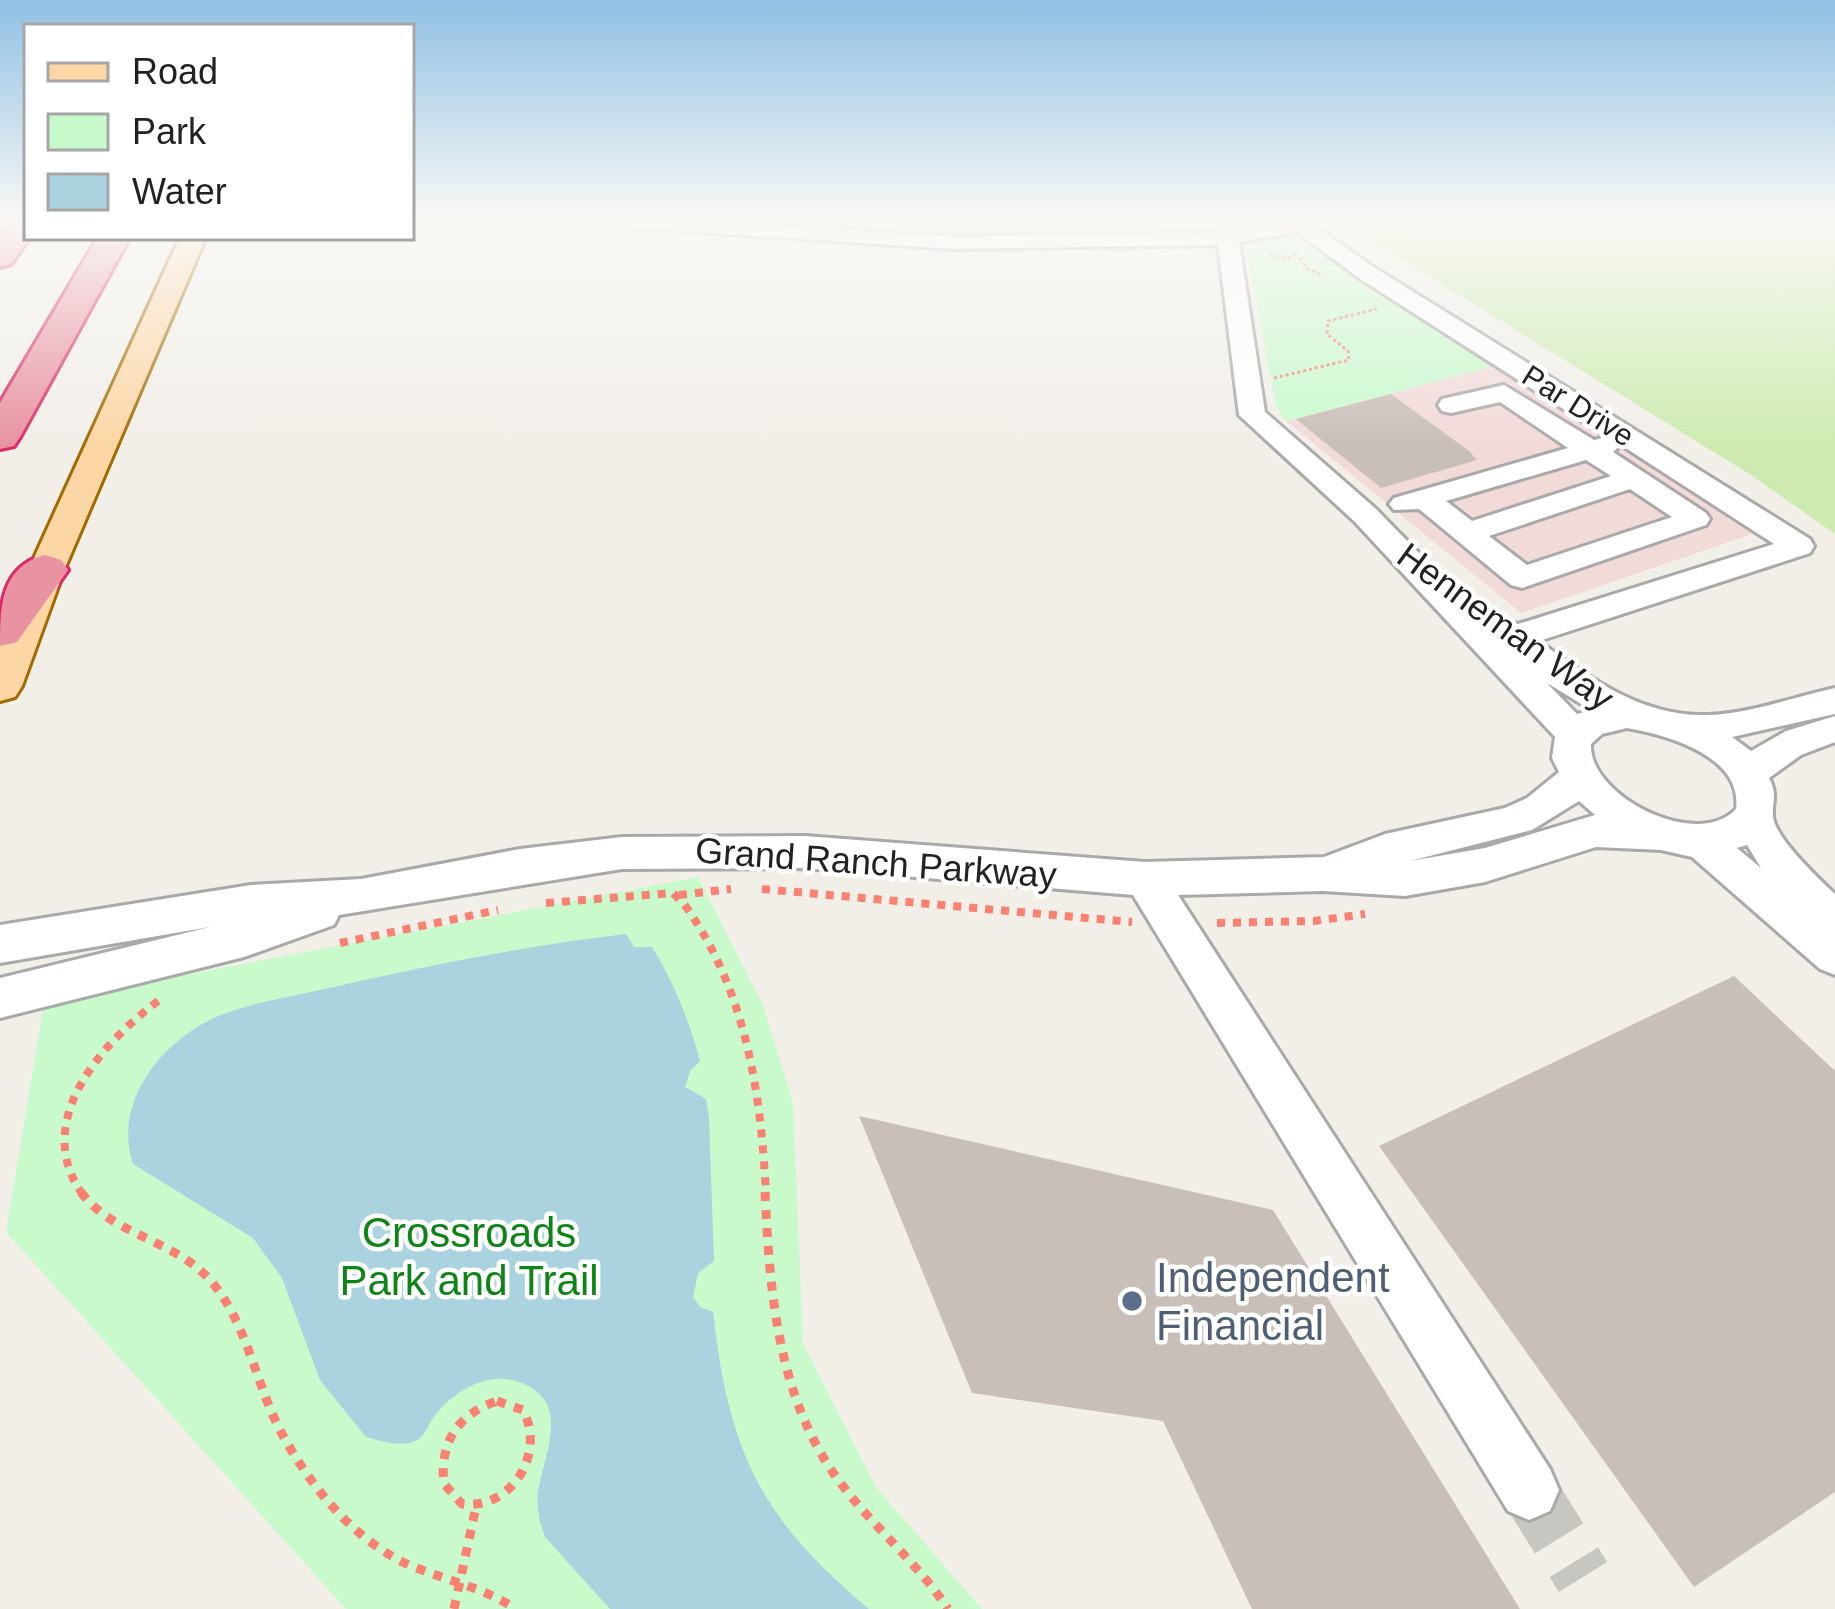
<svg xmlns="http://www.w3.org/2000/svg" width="1835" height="1609" viewBox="0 0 1835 1609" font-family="Arial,sans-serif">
<rect width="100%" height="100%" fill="#f2efe9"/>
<!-- commercial -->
<g fill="#f2dad9">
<polygon points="718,220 1200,220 1201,228 928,235"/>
<polygon points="1498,365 1752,534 1521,613 1286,421"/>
</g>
<!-- grass -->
<polygon fill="#cdebb0" points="1428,220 1835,220 1835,534 1751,475 1362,235"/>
<!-- park -->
<g fill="#c8facc">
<polygon points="1300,233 1498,365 1286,421 1276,406 1246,245"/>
<polygon points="698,877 763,1005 793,1103 803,1344 876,1487 982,1609 346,1609 6,1232 44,1002"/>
</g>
<!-- water -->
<path fill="#aad3df" d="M626 934 634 947H652C674 983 689 1020 700 1061L690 1071 685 1087 706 1099 709 1117 714 1261 698 1273 693 1297 700 1307 713 1312C729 1452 760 1518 869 1609H610L545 1537C540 1523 536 1507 538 1492 543 1455 575 1399 516 1381 485 1372 454 1392 435 1415 430 1421 426 1433 420 1438 407 1449 381 1441 366 1437L320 1380 282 1278 253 1238 133 1164C114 1107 154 1050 206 1022 240 1004 282 999 320 990 421 967 523 946 626 934Z"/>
<!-- building -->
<g fill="#c7bfb8">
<polygon points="1391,394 1469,451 1477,460 1381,488 1296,419"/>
<polygon points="1734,976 1835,1071 1835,1492 1694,1587 1379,1146"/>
<polygon points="859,1116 1273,1210 1520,1609 1252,1609 1163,1421 972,1393"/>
</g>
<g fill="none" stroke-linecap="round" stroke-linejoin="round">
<!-- minor-tunnel -->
<polyline stroke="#c8c6c1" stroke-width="57" stroke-dasharray="57 28" stroke-linecap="butt" points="1529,1490 1583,1577"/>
<defs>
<path id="minor" d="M597 220H708L954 237 1216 232 1215 220H1235L1237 230 1289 220H1343L1319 229 1375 268 1810 539 1814 546 1810 553 1539 641C1588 678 1643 717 1707 715 1748 714 1794 697 1835 688V714L1732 737 1751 751 1786 731 1835 716V742L1801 755 1769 778C1778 795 1772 801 1773 816 1774 837 1820 880 1835 894V975L1820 969 1692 857 1661 850 1596 847 1485 882 1405 896 1323 891 1178 895 1550 1469 1559 1490 1550 1511 1529 1520 1508 1511 1133 895 805 868 622 869 339 915 334 925 244 957 0 1018V978L210 927 0 963V925L251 885 361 879 520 849 622 837 805 836 1145 862 1324 857 1385 834 1505 808 1527 798 1559 772 1552 758 1555 737 1354 521 1239 415 1218 245 954 249 607 226ZM1297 232 1359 278 1607 437 1594 440 1504 385 1442 399 1438 405 1442 411 1451 413 1500 402 1568 448 1394 498 1389 504 1394 510 1419 509 1511 585 1522 588 1706 525 1710 519 1706 513 1613 452 1621 445 1774 544 1518 624 1503 619 1489 625 1376 509 1265 412 1239 242ZM1586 460 1611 476 1472 521 1446 501ZM1630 489 1672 517 1527 565 1489 536ZM1544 680 1547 683 1591 710 1577 714ZM1627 728C1667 735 1743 756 1736 809 1697 851 1588 796 1591 744L1602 734ZM1579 801 1595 815 1485 848 1410 861 1532 830ZM1747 845 1761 868 1737 848Z"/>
<polygon id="major" points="180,237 206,237 64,570 22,686 15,697 0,701 0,633"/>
<g id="highway">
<polygon points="10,220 27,220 30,237 11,264 0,267 0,235"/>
<polygon points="98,237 130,237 20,437 14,446 0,449 0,403"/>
<path d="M45 555 61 560 68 570 17 642 0 646C0 608 0 567 45 555Z"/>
</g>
</defs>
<!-- minor casing -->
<use href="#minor" stroke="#a9a9a9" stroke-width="6"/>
<!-- major casing -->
<use href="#major" stroke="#a06b00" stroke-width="6"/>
<!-- highway casing -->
<use href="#highway" stroke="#dc2a67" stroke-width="6"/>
<!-- path-far2 -->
<g stroke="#fa8072" stroke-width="3" stroke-dasharray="3 3" stroke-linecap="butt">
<polyline points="1270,255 1289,258 1297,254"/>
<polyline points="1300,258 1308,269 1322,275"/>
<polyline points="1274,378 1349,360 1348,351 1327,334 1328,321 1377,309"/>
</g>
<!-- path-far1 -->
<g stroke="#fa8072" stroke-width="8" stroke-dasharray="8 8" stroke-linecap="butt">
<polyline points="762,889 1132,922"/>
<polyline points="679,895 731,889"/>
<path d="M546 903 673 893 684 904C746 990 761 1092 766 1195"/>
<polyline points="1217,923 1314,921 1365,914"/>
<polyline points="340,943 498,910"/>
<path d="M83 1195C30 1122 102 1042 162 998"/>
</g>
<!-- path -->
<g stroke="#fa8072" stroke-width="9" stroke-dasharray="9 9" stroke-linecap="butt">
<path d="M81 1192C112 1235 175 1240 210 1280 247 1322 255 1382 280 1430 309 1485 355 1543 414 1567 449 1581 484 1588 516 1609"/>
<path d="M765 1192C770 1297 778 1405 846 1490 878 1531 919 1565 948 1609"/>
<path d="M497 1401 523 1410C546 1453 512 1510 462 1504L444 1484C439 1443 458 1414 497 1401Z"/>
<polyline points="454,1609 476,1507"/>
</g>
<!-- minor -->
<use href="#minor" fill="#fff" fill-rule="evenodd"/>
<!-- major -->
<use href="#major" fill="#fcd6a4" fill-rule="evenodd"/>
<!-- highway -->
<use href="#highway" fill="#e892a2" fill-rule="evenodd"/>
</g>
<!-- sky -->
<linearGradient id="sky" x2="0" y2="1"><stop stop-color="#8fc0e4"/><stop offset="0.49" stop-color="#f9f8f5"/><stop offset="1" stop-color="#f9f8f5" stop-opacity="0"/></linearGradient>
<rect width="1835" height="446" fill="url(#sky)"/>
<!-- markers -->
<circle fill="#5c6f8a" stroke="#fff" stroke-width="4.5" cx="1132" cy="1301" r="12"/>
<g text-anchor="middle" stroke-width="9" stroke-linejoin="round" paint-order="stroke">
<!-- far-street labels -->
<g font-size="30" fill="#222" stroke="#fff">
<text transform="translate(1578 406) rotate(32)" y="10">Par Drive</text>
</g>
<!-- street labels -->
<g font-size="36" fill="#222" stroke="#fff">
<text transform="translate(1506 626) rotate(36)" y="13">Henneman Way</text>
<text transform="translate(876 862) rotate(4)" y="13">Grand Ranch Parkway</text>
</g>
<!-- near-park labels -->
<g font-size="42" fill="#0c8416" stroke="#fff">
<text x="469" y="1247">Crossroads<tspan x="469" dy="48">Park and Trail</tspan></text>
</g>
<!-- near-service labels -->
<g font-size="42" fill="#4e5e75" stroke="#fff" text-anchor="start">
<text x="1156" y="1292">Independent<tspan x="1156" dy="48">Financial</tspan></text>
</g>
</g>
<!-- legend -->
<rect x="24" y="24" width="390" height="216" fill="#ffffff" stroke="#a7a7a7" stroke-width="3"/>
<rect x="48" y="63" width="60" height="18" fill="#fcd6a4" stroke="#a7a7a7" stroke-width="3"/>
<text x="132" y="84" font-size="36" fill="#222222">Road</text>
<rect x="48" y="114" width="60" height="36" fill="#c8facc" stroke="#a7a7a7" stroke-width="3"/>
<text x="132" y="144" font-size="36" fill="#222222">Park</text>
<rect x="48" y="174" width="60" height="36" fill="#aad3df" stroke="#a7a7a7" stroke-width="3"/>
<text x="132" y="204" font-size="36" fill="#222222">Water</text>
</svg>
